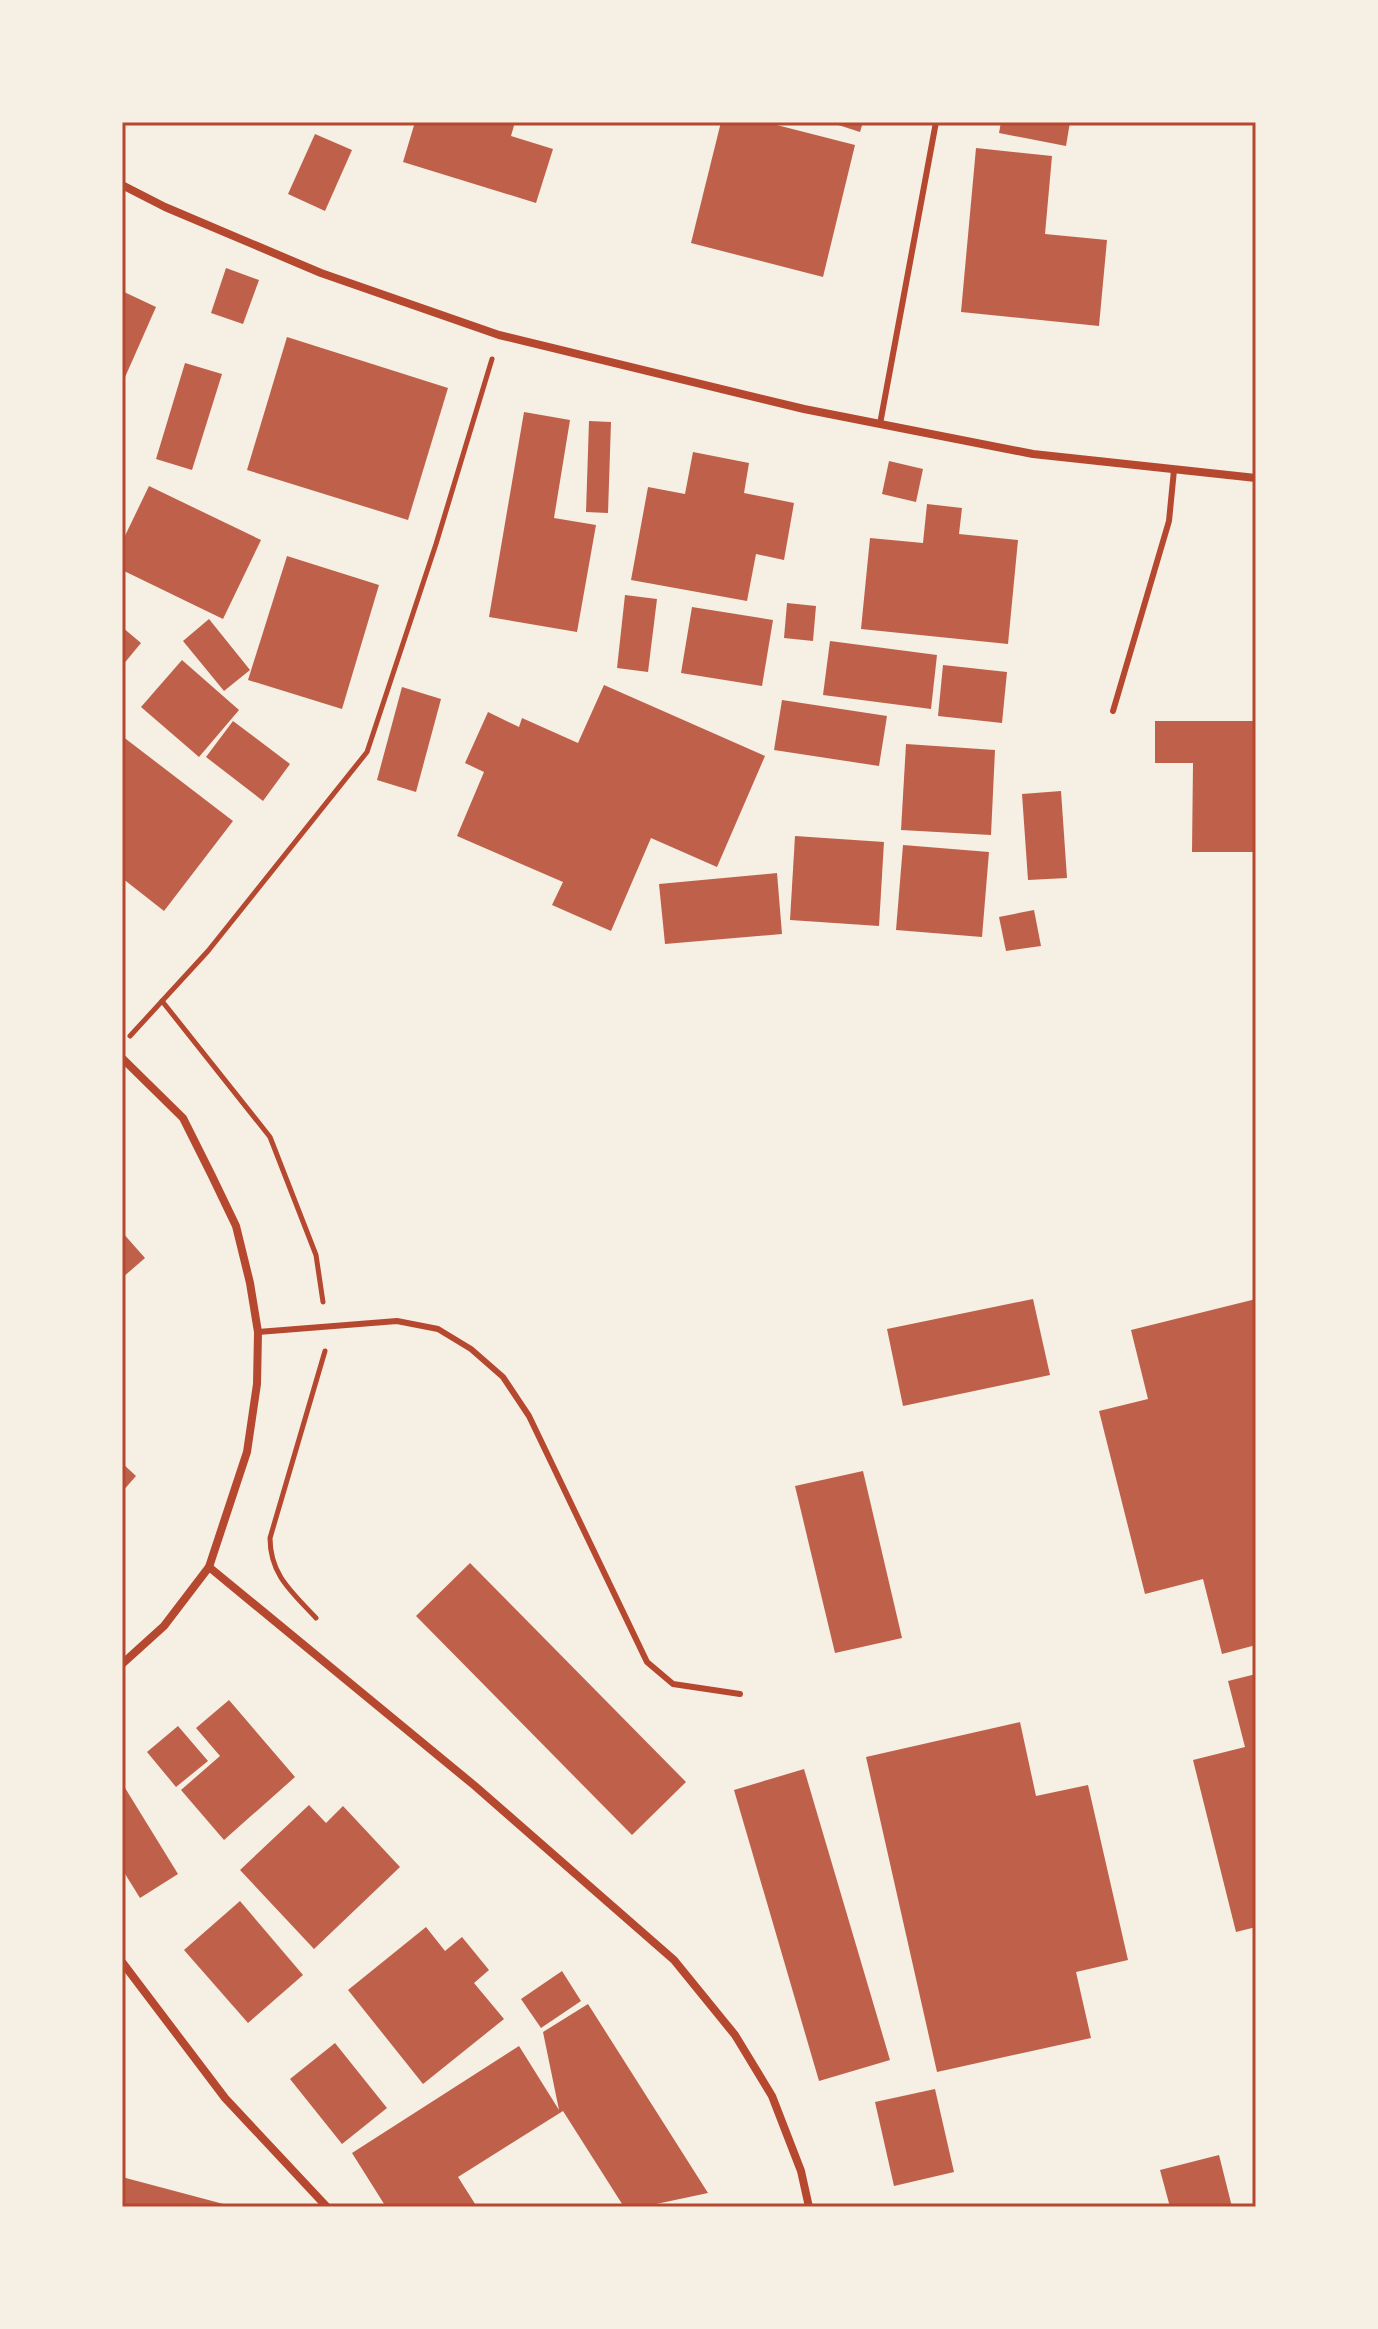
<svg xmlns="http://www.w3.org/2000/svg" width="1378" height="2329" viewBox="0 0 1378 2329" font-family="'Fira Sans Condensed',sans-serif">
<rect width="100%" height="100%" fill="#f6efe4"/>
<!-- building -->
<g fill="#bf614a">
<polygon points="415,122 515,122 511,136 553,149 536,203 403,162"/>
<polygon points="721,122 765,122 855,145 823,277 691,243"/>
<polygon points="829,122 863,122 860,132"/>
<polygon points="1001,122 1070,122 1066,146 999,133"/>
<polygon points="315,134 352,150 325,211 288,194"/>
<polygon points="976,148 1052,156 1045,234 1107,240 1099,326 961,312"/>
<polygon points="226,268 259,280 243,324 211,313"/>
<polygon points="122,291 156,307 122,384"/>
<polygon points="287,337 448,388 408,520 247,470"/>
<polygon points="185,363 222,374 192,470 156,459"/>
<polygon points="524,412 570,420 554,518 596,525 577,632 489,617"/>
<polygon points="589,421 611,422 608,513 586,512"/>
<polygon points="693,452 749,463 744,493 794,503 784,560 756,554 747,601 631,580 648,487 685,494"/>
<polygon points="889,461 923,469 916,502 882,494"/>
<polygon points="149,486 261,540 223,619 122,570 122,542"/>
<polygon points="927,504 962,508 959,534 1018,540 1008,644 861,629 870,538 923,543"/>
<polygon points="287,556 379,585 342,709 248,680"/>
<polygon points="625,595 657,599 648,672 617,668"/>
<polygon points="787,603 816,606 813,641 784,638"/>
<polygon points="692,607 773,620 762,686 681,673"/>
<polygon points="209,619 250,670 224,691 183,641"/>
<polygon points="122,627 141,643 122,666"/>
<polygon points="830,641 937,655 931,709 823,695"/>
<polygon points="182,660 239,710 199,757 141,707"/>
<polygon points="943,665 1007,672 1002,723 938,716"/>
<polygon points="604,685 765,756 717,867 651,838 611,931 552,905 563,882 457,836 484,772 465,763 488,712 519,727 522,718 578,743"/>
<polygon points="402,687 441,699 416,792 377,780"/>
<polygon points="782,700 887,716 879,766 774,750"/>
<polygon points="233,721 290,764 263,801 206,757"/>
<polygon points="1155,721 1256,721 1256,852 1192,852 1193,763 1155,763"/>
<polygon points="122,736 233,821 164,911 122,878"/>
<polygon points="906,744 995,750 991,835 901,830"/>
<polygon points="1061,791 1067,878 1028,880 1022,794"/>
<polygon points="795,836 884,842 879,926 790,920"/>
<polygon points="903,845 989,852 982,937 896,930"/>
<polygon points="777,873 782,934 665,944 659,884"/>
<polygon points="1034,910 1041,946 1006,951 999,917"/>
<polygon points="122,1232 145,1258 122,1278"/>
<polygon points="1033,1299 1050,1375 903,1406 887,1329"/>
<polygon points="1256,1299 1256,1645 1222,1654 1203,1579 1145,1594 1099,1411 1148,1399 1131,1330"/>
<polygon points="122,1463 136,1476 122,1492"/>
<polygon points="863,1471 902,1638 835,1653 795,1486"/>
<polygon points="470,1563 686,1782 632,1835 416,1616"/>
<polygon points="1256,1674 1256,1927 1236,1932 1193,1760 1245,1747 1228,1681"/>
<polygon points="229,1700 295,1777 224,1840 181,1790 220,1756 196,1728"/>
<polygon points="1020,1722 1036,1796 1088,1785 1128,1960 1076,1972 1091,2038 937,2072 866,1757"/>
<polygon points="178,1726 208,1761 176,1787 147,1752"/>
<polygon points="804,1769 890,2060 819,2081 734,1790"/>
<polygon points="122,1783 178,1874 140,1898 122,1869"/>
<polygon points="309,1805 326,1823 343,1806 400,1867 314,1949 240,1870"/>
<polygon points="240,1901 303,1975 248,2023 184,1950"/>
<polygon points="426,1927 445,1951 462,1937 489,1970 474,1983 504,2019 423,2084 348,1990"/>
<polygon points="562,1971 581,2001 541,2028 521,1999"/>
<polygon points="588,2004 708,2193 642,2207 624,2207 563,2111 458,2177 477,2207 386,2207 352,2153 519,2046 559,2110 543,2032"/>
<polygon points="335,2043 387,2108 342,2144 290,2079"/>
<polygon points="935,2089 954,2172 894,2186 875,2102"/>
<polygon points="1219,2155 1232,2207 1170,2207 1160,2170"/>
<polygon points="122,2177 231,2206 231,2207 122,2207"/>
</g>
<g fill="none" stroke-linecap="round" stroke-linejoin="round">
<!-- path -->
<g stroke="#b5482f" stroke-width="5">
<polyline points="162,1001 270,1137 316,1255 323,1302"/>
<polyline points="130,1036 208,951 367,752 436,544 492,359"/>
<path d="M316 1618C292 1592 270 1575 270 1538L325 1351"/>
</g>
<!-- service -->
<g stroke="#b5482f" stroke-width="6">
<polyline points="880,424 936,122"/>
<polyline points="1113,711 1169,521 1174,470"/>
<polyline points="258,1332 397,1321 438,1329 471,1349 503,1377 529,1416 647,1662 673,1684 740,1694"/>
</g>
<!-- minor -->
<g stroke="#b5482f" stroke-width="8">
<polyline points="122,185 165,207 321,273 499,335 804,409 1033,454 1256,478"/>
<polyline points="122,1058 183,1118 212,1176 236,1226 250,1283 258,1332 257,1384 247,1452 209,1567 164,1626 122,1664"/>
<polyline points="209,1567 475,1786 674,1960 735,2035 772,2096 801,2171 809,2207"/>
<polyline points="122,1962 225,2098 327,2207"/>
</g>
</g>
<!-- border -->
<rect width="1378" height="2329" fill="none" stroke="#f6efe4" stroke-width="248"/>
<rect x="124" y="124" width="1130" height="2081" fill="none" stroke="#b5482f" stroke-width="3"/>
</svg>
